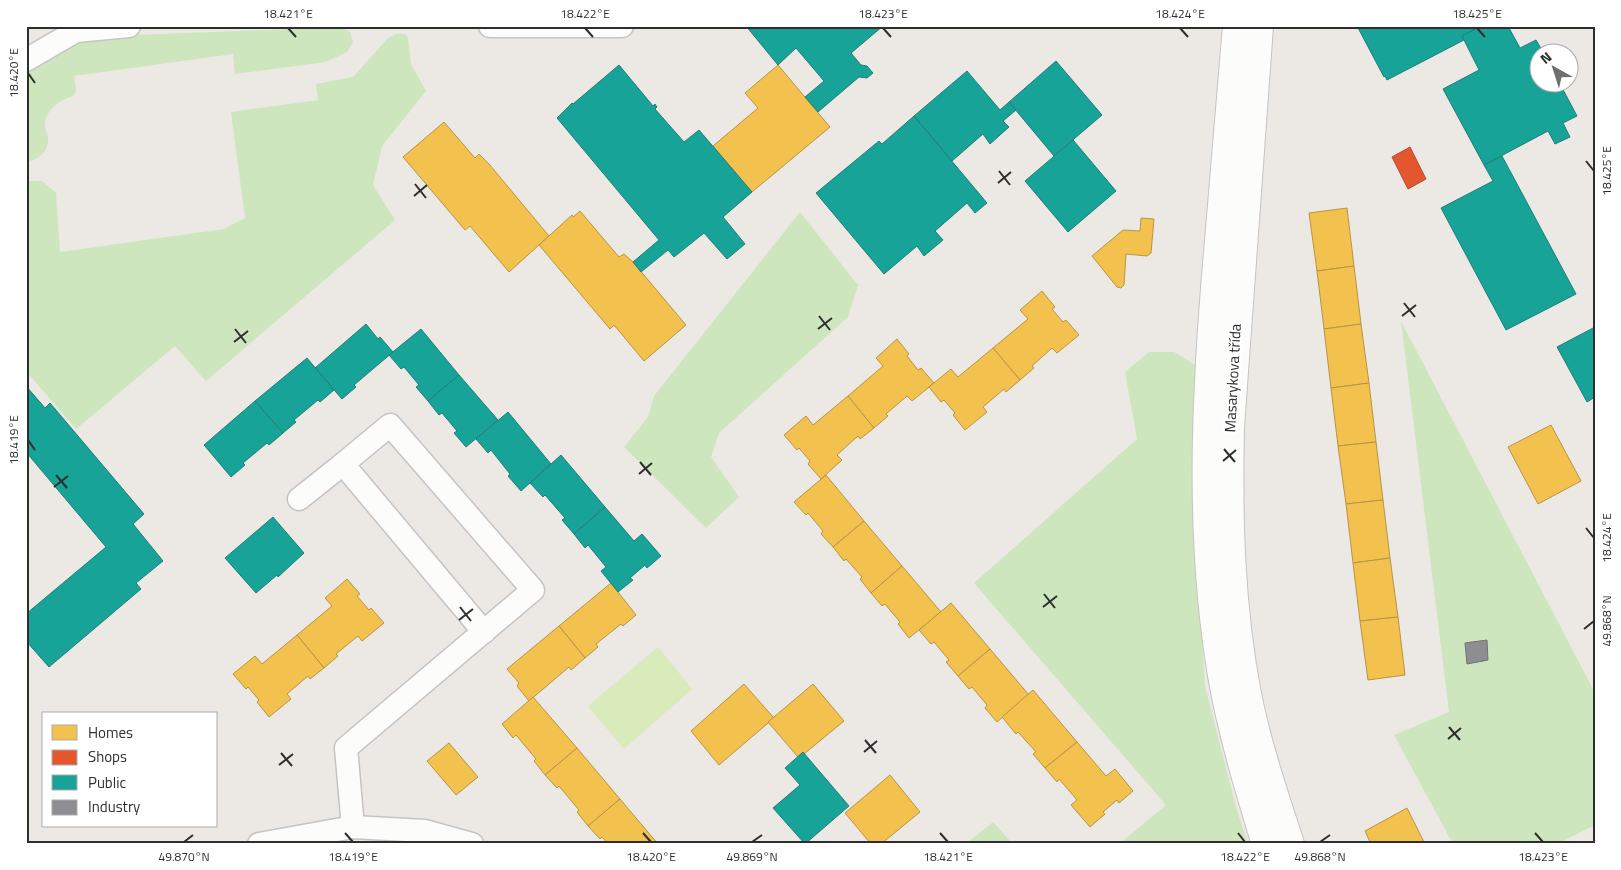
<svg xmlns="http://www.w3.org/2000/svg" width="1621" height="870" viewBox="0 0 1621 870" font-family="'Titillium Web',sans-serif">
<rect width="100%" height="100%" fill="#ece8e4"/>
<!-- green -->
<g fill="#cee6be">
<path d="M341 27 350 32 353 42 347 52 326 62 235 74 233 54 74 76 76 91 73 96C59 100 44 111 45 127 46 131 48 134 48 138 49 153 38 159 26 163V74L42 57 85 37Z"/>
<polygon points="396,34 405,34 408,38 411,64 426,91 382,146 373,185 395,220 206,381 175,346 76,429 26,371 26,181 42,181 56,193 60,252 224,229 245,218 231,112 318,100 316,84 353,77 388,38"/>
<polygon points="800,212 858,285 848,317 719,433 711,457 739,497 706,528 624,447 648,417 654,396"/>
<polygon points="1401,321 1595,693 1595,825 1557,844 1453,844 1394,735 1449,712"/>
<polygon points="1149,352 1174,352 1197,366 1194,512 1205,686 1236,807 1248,844 1119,844 1166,805 974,583 1137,439 1125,372"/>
<polygon points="993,822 1013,844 966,844"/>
</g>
<!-- pitch -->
<polygon fill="#d9eabb" points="658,647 692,689 624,749 588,706"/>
<!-- homes -->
<g fill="#f2c14e" stroke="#b79544">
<polygon points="778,65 830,127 752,192 713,146 758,108 745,93"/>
<polygon points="444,122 475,158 479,154 489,164 549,236 509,272 470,226 465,230 403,157"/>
<polygon points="1347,208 1354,266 1317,271 1309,213"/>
<polygon points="580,211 619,257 624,254 633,262 686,325 644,361 614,325 610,329 539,245 572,215 573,217"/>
<polygon points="1141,218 1154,219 1151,253 1147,256 1126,254 1124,285 1121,288 1117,287 1092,256 1123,230 1140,231"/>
<polygon points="1354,266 1361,324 1324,329 1317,271"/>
<polygon points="1042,291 1055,307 1052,309 1063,322 1066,320 1079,335 1057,353 1052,348 1032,366 1034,368 1020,380 993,348 1028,319 1020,310"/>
<polygon points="1361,324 1369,383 1331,388 1324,329"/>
<polygon points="897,339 909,354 907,356 918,370 921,368 934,383 912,401 907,396 886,414 888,416 874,428 848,396 883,366 876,358"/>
<polygon points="993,348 1020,380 1006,392 1004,389 983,407 987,412 965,430 953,415 955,413 944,400 941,402 929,387 951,369 958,377"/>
<polygon points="1369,383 1376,442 1338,446 1331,388"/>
<polygon points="848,396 874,428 860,439 858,436 837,455 842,460 821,479 808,464 810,461 799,448 797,450 784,435 806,416 813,425"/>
<polygon points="1551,425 1581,481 1538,504 1508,447"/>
<polygon points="1376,442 1383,500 1346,504 1338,446"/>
<polygon points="826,475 864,521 833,547 821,534 823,531 808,513 806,515 794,502"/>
<polygon points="1383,500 1390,558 1353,563 1346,504"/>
<polygon points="864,521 902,566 871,593 860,579 862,577 846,559 844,561 833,547"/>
<polygon points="1390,558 1398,617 1360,621 1353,563"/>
<polygon points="902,566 941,612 909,638 898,624 900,622 885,604 882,606 871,593"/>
<polygon points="347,579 360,594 357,596 369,610 371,608 384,623 362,641 358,636 336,654 338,656 324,668 297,635 332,606 325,598"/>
<polygon points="611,583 636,615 623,626 621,624 596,644 598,647 585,658 559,626"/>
<polygon points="951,603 990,649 958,676 946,662 949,660 934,642 931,644 919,630"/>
<polygon points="1398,617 1405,675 1368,680 1360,621"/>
<polygon points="559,626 585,658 571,670 569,667 529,701 517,686 519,683 507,669"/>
<polygon points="297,635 324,668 310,679 308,676 287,694 291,699 269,717 257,702 259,700 248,687 246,689 233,674 255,656 262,664"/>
<polygon points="990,649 1029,695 997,722 985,708 987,705 972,687 969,689 958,676"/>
<polygon points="744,684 774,718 719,765 691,731"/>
<polygon points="813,684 844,721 804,754 803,752 798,757 768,722"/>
<polygon points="1033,690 1077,742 1045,768 1033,754 1036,752 1018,732 1016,734 1002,717"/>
<polygon points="533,697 577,748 545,775 534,761 536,759 516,735 513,738 502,724"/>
<polygon points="1077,742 1106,776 1115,769 1133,791 1119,803 1117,800 1103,812 1105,814 1090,827 1071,805 1077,800 1059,779 1057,782 1045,768"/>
<polygon points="449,743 478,777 456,795 427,761"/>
<polygon points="577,748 620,799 588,826 577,812 579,810 559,786 557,788 545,775"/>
<polygon points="890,775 920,812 881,844 871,844 845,813"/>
<polygon points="620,799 658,844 608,844 602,837 600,839 588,826"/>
<polygon points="1407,808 1425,844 1371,844 1365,831"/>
</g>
<!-- shops -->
<polygon fill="#e4572e" stroke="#ad4b2e" points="1410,147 1426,179 1408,189 1392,157"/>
<!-- public -->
<g fill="#17a398" stroke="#1e8078">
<polygon points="746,26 883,26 851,53 861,65 867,66 873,73 867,78 859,77 818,112 805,97 824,81 796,48 778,65"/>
<polygon points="1357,26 1481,26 1462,36 1464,40 1387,80 1385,76 1384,77"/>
<polygon points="1481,26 1508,26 1520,48 1536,40 1543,52 1538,52 1538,82 1559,82 1577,116 1563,123 1570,137 1555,144 1548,131 1484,165 1443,89 1479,70 1462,36"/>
<polygon points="1056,61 1102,115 1054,156 1009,102"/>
<polygon points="619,65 653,106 655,104 657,107 655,109 684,142 699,130 752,192 723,217 745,244 727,259 704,233 674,257 668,250 641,272 633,262 659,240 557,118 572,103 573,104"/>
<polygon points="967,71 1000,110 1009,102 1016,110 1003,121 1009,127 990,144 983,134 952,161 914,116"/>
<polygon points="914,116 987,203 975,213 967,203 935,231 943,240 924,256 917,246 884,274 816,193 879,141 882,144"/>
<polygon points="1073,140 1116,191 1068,232 1025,181"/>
<polygon points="1502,156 1576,294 1506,330 1441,208 1493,181 1484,165"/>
<polygon points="366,324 378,339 380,337 393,352 354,385 356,387 342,399 315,368"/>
<polygon points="1595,327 1595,397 1587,402 1557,347"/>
<polygon points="421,329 459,375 428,401 416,387 419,385 404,367 401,369 389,355"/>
<polygon points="307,358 334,390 320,402 318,400 294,420 296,422 283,433 255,401"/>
<polygon points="459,375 498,420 466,447 454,433 457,431 442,413 439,415 428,401"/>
<polygon points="26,386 45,408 50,403 144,514 133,524 163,561 136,583 141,589 49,667 26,641 26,614 106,547 26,452"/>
<polygon points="255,401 283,433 269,445 267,443 243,463 245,465 231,477 204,445"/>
<polygon points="508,412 551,464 521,491 508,476 510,474 491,450 488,453 476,439"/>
<polygon points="561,455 605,507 574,534 562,520 565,518 545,495 543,497 530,483"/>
<polygon points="605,507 634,541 642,534 661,556 647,568 645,565 630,578 633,580 618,592 601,571 606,567 588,545 585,548 574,534"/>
<polygon points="273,517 304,553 278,577 277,575 256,593 225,558"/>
<polygon points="803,752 849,806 805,844 773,808 800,785 785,768"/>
</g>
<!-- industry -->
<polygon fill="#8d8d92" stroke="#707074" points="1487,640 1488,660 1467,664 1465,643"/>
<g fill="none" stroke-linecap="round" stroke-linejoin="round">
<defs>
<g id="street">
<polyline points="490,26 622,26"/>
<polyline points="26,60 76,31 129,26"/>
<polyline points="299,499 343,464"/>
<polyline points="353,827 346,748 533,590 390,425 343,464 484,632"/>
<polyline points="259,844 353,827 425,831 472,844"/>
</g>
<g id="secondary">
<path d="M1237 26C1231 98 1225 170 1219 241 1206 386 1198 532 1222 675 1232 733 1249 788 1266 844"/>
<path d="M1259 26 1230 427C1228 517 1230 606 1247 694 1257 745 1274 795 1290 844"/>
</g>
</defs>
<!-- street casing -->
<use href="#street" stroke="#c5c4c5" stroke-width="25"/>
<!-- secondary casing -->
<use href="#secondary" stroke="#c5c4c5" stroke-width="30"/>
<!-- street -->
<use href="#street" stroke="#fcfcfb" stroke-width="22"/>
<!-- secondary -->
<use href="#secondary" stroke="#fcfcfb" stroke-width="28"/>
</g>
<!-- ticks -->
<path fill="none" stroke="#2e2e2e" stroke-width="2" d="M288 28 296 37M585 28 593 37M883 28 891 37M1180 28 1188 37M1477 28 1485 37M28 73 35 83M1586 161 1594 171M999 171 1010 185M998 183 1011 172M415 184 426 198M414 196 427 185M1404 303 1415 317M819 316 830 330M1402 316 1416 305M235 329 246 343M818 329 832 318M234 342 248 331M28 440 35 450M1224 449 1235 462M1223 461 1236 450M640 462 651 475M639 474 652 463M56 475 67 488M54 487 68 476M1586 528 1594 538M1044 594 1055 608M460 607 471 621M1043 607 1057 596M459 620 473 609M1584 629 1594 621M1449 727 1460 740M1448 739 1461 728M865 740 876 753M864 752 877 741M281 753 292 766M279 765 293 754M345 833 353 842M643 833 651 842M940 833 948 842M1238 833 1245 842M1535 833 1543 842M184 842 193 835M752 842 762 835M1320 842 1330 835"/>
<g text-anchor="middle" stroke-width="5" stroke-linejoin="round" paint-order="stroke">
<!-- street labels -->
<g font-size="15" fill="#2e2e2e" stroke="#fff">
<text transform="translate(1233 378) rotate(-87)" y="5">Masarykova třída</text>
</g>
</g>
<!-- border -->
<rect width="1621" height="870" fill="none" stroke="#ffffff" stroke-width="55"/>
<!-- legend -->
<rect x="42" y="712" width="175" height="115" fill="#ffffff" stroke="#ababab"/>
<rect x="52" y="725" width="25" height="15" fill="#f2c14e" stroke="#ababab"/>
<text x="88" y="738" font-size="15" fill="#2e2e2e">Homes</text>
<rect x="52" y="750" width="25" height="15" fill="#e4572e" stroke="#ababab"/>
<text x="88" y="762" font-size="15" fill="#2e2e2e">Shops</text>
<rect x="52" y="775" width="25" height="15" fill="#17a398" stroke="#ababab"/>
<text x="88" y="788" font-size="15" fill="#2e2e2e">Public</text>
<rect x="52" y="800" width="25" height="15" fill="#8d8d92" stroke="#ababab"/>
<text x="88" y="812" font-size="15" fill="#2e2e2e">Industry</text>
<!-- north arrow -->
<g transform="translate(1554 68) rotate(321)"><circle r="24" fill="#ffffff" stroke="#ababab"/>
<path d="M0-4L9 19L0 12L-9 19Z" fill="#706f6e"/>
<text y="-8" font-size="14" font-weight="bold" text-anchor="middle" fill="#2e2e2e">N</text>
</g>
<rect x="28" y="28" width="1566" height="814" fill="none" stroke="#2e2e2e" stroke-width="2"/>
<g font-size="12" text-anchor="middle" fill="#2e2e2e">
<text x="288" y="18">18.421°E</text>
<text x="585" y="18">18.422°E</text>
<text x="883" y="18">18.423°E</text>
<text x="1180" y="18">18.424°E</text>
<text x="1477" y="18">18.425°E</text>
<text transform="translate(14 73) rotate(-90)" y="4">18.420°E</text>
<text transform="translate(1607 171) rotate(-90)" y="4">18.425°E</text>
<text transform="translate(14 440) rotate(-90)" y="4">18.419°E</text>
<text transform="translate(1607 538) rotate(-90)" y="4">18.424°E</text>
<text transform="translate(1607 621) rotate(-90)" y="4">49.868°N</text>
<text x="184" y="861">49.870°N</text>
<text x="353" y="861">18.419°E</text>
<text x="651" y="861">18.420°E</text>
<text x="752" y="861">49.869°N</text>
<text x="948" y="861">18.421°E</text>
<text x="1245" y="861">18.422°E</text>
<text x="1320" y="861">49.868°N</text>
<text x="1543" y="861">18.423°E</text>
</g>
</svg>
